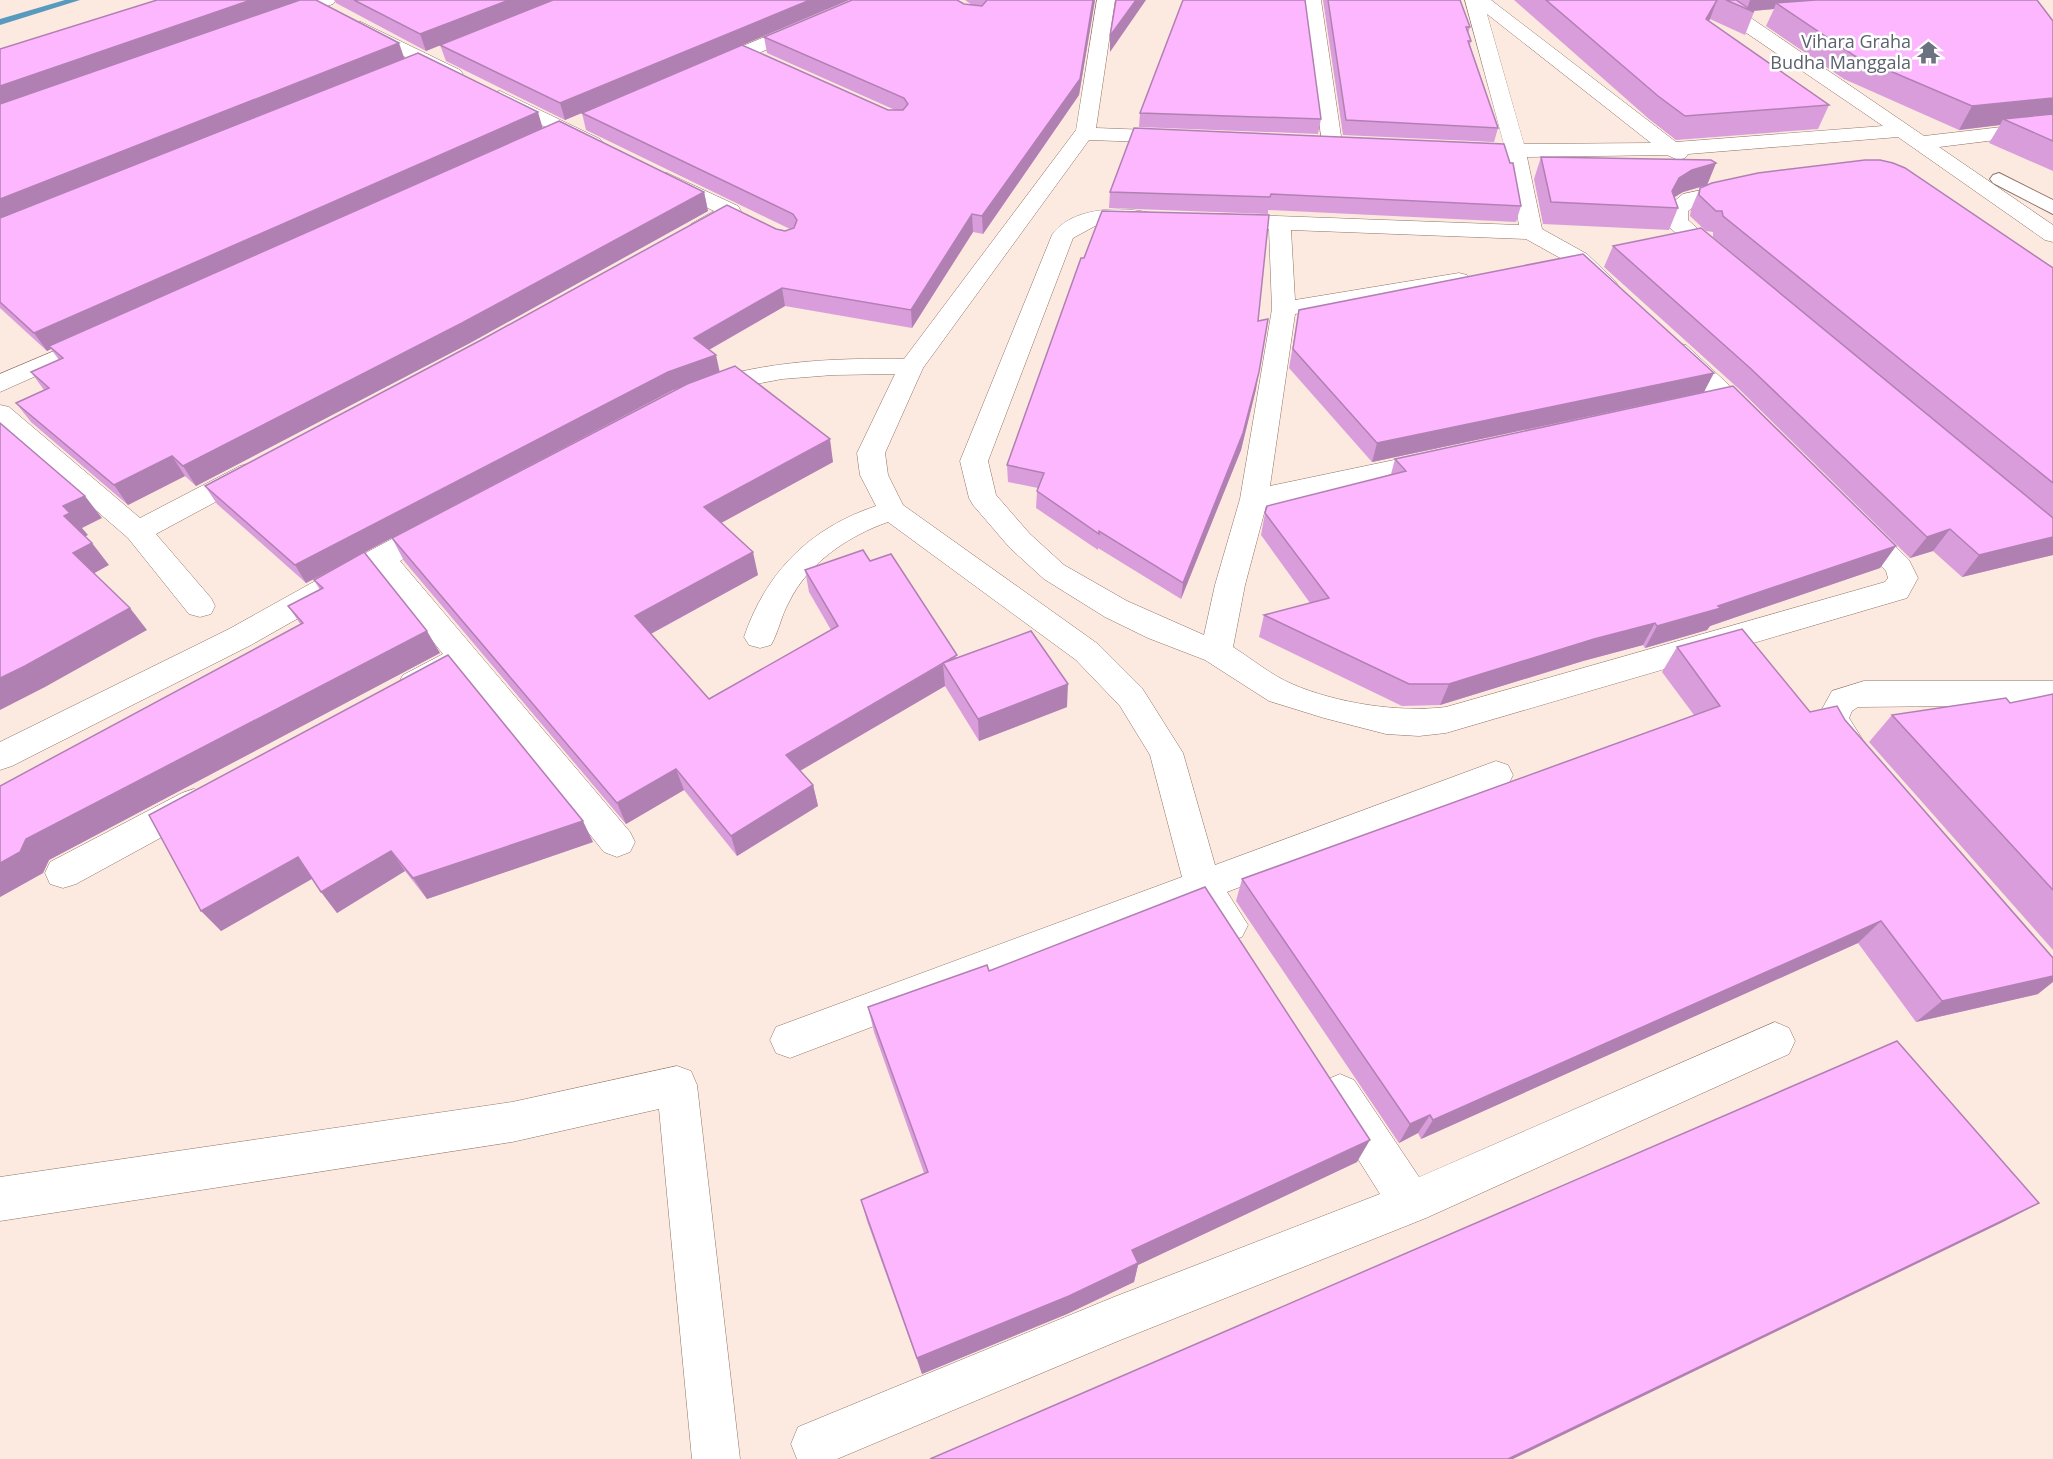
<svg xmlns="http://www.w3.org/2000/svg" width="2053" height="1459" viewBox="0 0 2053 1459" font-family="'Open Sans',sans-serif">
<rect width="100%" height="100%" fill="#fce9df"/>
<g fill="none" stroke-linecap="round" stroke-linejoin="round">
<!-- stream -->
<polygon fill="#589abe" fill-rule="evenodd" points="65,0 80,0 0,25 0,19"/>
<defs>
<polygon id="lane" points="1999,173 2053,200 2053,214 1993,183 1990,179 1993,175"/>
<g id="street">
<polygon points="310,0 336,0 333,4 283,21 271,21 268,17 271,13"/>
<polygon points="855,0 879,0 876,4 718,70 704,70 702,66 704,62"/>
<path d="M1097 0H1115L1096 128 1175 131 1182 133 1185 137 1182 141 1175 143 1089 140 923 368 885 453 888 475 903 505 1098 644 1142 688 1183 753 1215 865 1496 761 1508 765 1513 775 1508 785 1227 892 1248 925 1242 937C1214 947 1208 925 1195 904L790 1058 776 1053 770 1040 776 1027 1182 877 1150 755 1120 706 1076 660 888 522C848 536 808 563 789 602 781 616 779 631 771 645L760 648 749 645 744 637C766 572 810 528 876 506L860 475 857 453 895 374 833 375 782 379 740 387 706 398 697 396 693 390C700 380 718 377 730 374 788 360 845 358 904 359L1076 130Z"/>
<polygon points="1303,0 1321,0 1342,143 1339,147 1332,149 1325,147 1322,143"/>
<path d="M1465 0H1491L1676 142 1883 126 1698 0H1720L1748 16 1924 136 2053 121V133L1939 147 2053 225V242L2045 240 1898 137 1688 154 1685 158 1678 160 1667 155 1527 157 1542 229 1587 254 1614 280 1618 285 1614 290 1606 292 1598 290 1571 264 1526 239 1291 230 1295 300 1459 273 1467 275 1471 280 1467 285 1459 287 1295 314 1270 486 1437 451 1447 454 1451 460 1447 466 1437 469 1266 506 1245 585 1233 647C1252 659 1271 675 1292 684 1336 703 1399 713 1446 707L1885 582 1888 578 1886 571 1844 526 1848 519 1858 516 1868 519 1909 560 1918 578 1907 598 1446 733 1419 736 1386 734 1324 718 1269 701 1205 660 1148 638 1105 617 1044 579 1010 548 973 505 969 498 960 461 1052 235C1071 207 1121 206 1151 213L1154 218 1151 223 1095 226 1073 238 988 461 996 495 1030 534 1064 565 1127 601 1204 635 1215 585 1240 499 1272 309 1269 229 1214 226 1211 221 1214 216 1222 214 1519 225 1507 157 1486 155 1483 151 1486 147 1504 145ZM1487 14 1651 143 1524 144Z"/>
<polygon points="361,22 460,70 463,74 460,78 446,78 355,31 352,27 355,23"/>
<polygon points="500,91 600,139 603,143 600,147 593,149 586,147 493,101 490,97 493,93"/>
<path d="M667 173 738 206 741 211 738 216C724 224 708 238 691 234L688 229 691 224 714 211 659 184 656 179 659 174Z"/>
<polygon points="1739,182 1747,183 1750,188 1747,193 1698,204 1688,211 1688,220 1731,259 1728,264 1720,266 1712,264 1669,227 1666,222 1666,208 1683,194"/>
<polygon points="99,332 108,334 111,339 108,344 0,392 0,374"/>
<polygon points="1677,343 1686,345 1760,414 1764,420 1760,426 1751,428 1742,426 1668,355 1665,350 1668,345"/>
<polygon points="0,405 9,407 140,518 240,466 250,463 260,466 264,472 260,478 156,534 211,598 215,606 211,614 200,617 189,614 128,538 0,427"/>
<path d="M436 518 446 521 450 528 446 535 400 561 630 832 635 842 630 852 617 857 604 852 460 674C441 684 423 699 403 693L398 684 403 675 443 654 378 573 251 645 12 766 0 770V742L229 629 371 550 426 521Z"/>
<path d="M1864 681H2053V705L1858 707 1852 711 1849 718 1866 745 1861 754C1833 763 1825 741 1817 718L1832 691Z"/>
<polygon points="194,789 206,793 211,803 206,813 76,884 63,888 50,884 45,873 50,862 182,793"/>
<polygon points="1775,1022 1789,1028 1795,1041 1789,1054 1426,1218 1118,1341 837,1459 797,1459 791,1444 798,1427 1114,1297 1380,1194 1326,1108 1320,1094 1326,1080 1340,1074 1354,1080 1419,1177"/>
<polygon points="677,1066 691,1071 697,1085 740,1459 692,1459 659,1109 512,1142 0,1221 0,1177 512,1102"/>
</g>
</defs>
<!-- lane casing -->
<use href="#lane" stroke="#907365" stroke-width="2"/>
<!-- street casing -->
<use href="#street" stroke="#907365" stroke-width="1"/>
<!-- lane -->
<use href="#lane" fill="#fff" fill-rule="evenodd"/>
<!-- street -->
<use href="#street" fill="#fff" fill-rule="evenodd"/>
</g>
<!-- wall -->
<g fill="#da9ddb" fill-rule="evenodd">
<polygon points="334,0 849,0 565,120 446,61 440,45 426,51 336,3"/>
<path d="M965 0H1095L1079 95 983 234 973 232 912 328 785 306 709 350 719 372 833 462 721 523 758 575 651 634 709 699 831 630 809 592 805 570 870 561 957 658 1067 707 979 741 945 686 800 771 813 785 818 806 737 856 684 790 626 824 404 561 392 538 364 553 440 653 49 860 43 873 0 897V786L301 625 288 606 320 590 314 580 340 566 306 583 217 504 205 486 776 229 785 231 790 229 586 130 582 113 895 110 767 53 764 37 964 4 972 5ZM680 387 402 533 673 390Z"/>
<polygon points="1323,0 1460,0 1470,27 1468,34 1471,41 1470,45 1498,128 1494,142 1343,135"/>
<polygon points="1514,0 2037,0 2053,21 2053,171 1989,143 2000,125 1959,130 1844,79 1766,26 1774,9 1752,11 1754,12 1745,35 1710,19 1709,21 1829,105 1818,129 1676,140 1649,119"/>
<polygon points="0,49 404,59 543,128 704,192 708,211 470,343 196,486 185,476 128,505 31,422 16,403 44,390 31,372 59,360 51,349 47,351 0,308"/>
<polygon points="1140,113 1321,119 1318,134 1139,127"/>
<polygon points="1134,128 1521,206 1516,222 1268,210 1268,214 1109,208 1110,192"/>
<polygon points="1541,157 1716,163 1707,185 1683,192 1674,197 1678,208 1669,230 1543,224 1534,179"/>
<polygon points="1700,188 2053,268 2053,555 1962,577 1933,551 1910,558 1739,389 1604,267 1613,246 1933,420 1713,237 1713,232 1706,231 1690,216 1691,209"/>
<polygon points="1299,310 1704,392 1372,462 1289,368"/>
<polygon points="1258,321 1256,389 1241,450 1181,599 1098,548 1098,550 1036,508 1037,491 1038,488 1008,482 1007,465"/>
<polygon points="1395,459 1896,546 1880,568 1710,626 1707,630 1645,648 1643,645 1583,661 1440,705 1402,706 1259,637 1264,615 1310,603 1261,535 1265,513 1391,474"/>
<polygon points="1677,647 1810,712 1845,720 2038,994 1916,1022 1858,943 1421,1139 1418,1133 1399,1143 1236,901 1242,879 1694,715 1662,672"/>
<polygon points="2053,694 2053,950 1869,742 1892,715 2010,703"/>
<polygon points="149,815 593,842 427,899 405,871 337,913 312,879 221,931"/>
<polygon points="989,971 1357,1162 1138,1265 1134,1282 1067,1314 922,1374 867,1221 861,1200 924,1173 874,1032 868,1007"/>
</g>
<!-- shaded-wall -->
<g fill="#b180b2">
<polygon points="251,0 303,0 0,107 0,86"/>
<polygon points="509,0 554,0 426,51 420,34"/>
<polygon points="810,0 849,0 565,120 560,103"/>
<polygon points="1093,0 1095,0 1079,95 983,234 982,216"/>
<polygon points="1136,0 1146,0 1110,52 1110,36"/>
<polygon points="1717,0 1710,19 1697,42 1706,19"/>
<polygon points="1750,0 1870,0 1776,3 1774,9 1752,11 1747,9"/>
<polygon points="399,43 405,60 0,221 0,199"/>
<polygon points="2053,98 2053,119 2003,119 2000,125 1959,130 1972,106"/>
<polygon points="538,112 543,129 49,346 51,349 47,351 34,333"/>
<polygon points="1716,163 1707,185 1683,192 1670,200 1672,191 1679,178 1692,170"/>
<polygon points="704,192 708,211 470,343 196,486 183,466"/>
<polygon points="972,214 973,232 912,328 911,310"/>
<polygon points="782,288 785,306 698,356 694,338"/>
<polygon points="716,355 720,373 673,390 306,583 295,565 668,372"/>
<polygon points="1259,372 1256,389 1241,450 1181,599 1183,583"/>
<polygon points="1714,373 1704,392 1372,462 1377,443"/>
<polygon points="830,439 833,462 710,529 704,507"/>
<polygon points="172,456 185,476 128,505 114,485"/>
<polygon points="85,496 102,518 82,528 88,535 82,538 64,516 63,506"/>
<polygon points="1950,529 1933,551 1910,558 1927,537"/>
<polygon points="2053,537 2053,555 1962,577 1979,555"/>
<polygon points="92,543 109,565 91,575 73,553"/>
<polygon points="1896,546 1880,568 1710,626 1707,630 1645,648 1657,626"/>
<polygon points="753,552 758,575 643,638 635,616"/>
<polygon points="130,608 147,630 45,687 0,710 0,678"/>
<polygon points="1655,623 1643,645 1583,661 1440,705 1449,684 1594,639"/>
<polygon points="427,631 440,653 49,860 43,873 0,897 0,863 26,839"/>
<polygon points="943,664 945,686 791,776 786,755"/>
<polygon points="1068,684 1067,707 979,741 978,719"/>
<polygon points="676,769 684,790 626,824 617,803"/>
<polygon points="813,785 818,806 737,856 731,836"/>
<polygon points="583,821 593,842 427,899 413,878"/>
<polygon points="391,851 405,871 337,913 321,892"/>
<polygon points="298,857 315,877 221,931 201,911"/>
<polygon points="1881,921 1858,943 1421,1139 1433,1120"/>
<polygon points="2053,976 2053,982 2038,994 1916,1022 1942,1001"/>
<polygon points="1430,1115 1418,1133 1399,1143 1410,1124"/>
<polygon points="1370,1140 1357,1162 1138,1265 1134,1282 1067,1314 922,1374 917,1358 1132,1250"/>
<polygon points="2039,1203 2003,1222 1513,1459 1508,1459"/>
</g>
<!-- building -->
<g fill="#fdb7ff" stroke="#b180b2" stroke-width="1.5">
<polygon points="157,0 251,0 0,86 0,49"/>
<polygon points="300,0 316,0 399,43 0,199 0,104"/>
<polygon points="354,0 509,0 420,34"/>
<polygon points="553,0 810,0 560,103 440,45"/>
<polygon points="852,0 957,0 964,4 982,6 987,0 1093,0 1080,79 982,216 972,214 911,310 782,288 694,338 716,355 668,372 295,565 205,486 483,339 727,205 776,229 785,231 794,228 797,220 793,214 582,113 742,45 888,110 903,110 908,104 904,98 764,37"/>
<polygon points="1116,0 1136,0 1110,36"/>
<polygon points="1183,0 1305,0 1321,119 1140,113"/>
<polygon points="1328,0 1460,0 1470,27 1466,27 1471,41 1468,41 1498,128 1346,120"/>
<polygon points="1546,0 1717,0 1706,19 1829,105 1685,116 1658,96"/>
<polygon points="1726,0 1736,0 1754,12"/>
<polygon points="1816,0 2037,0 2053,21 2053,98 1972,106 1855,56 1776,3"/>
<polygon points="418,53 538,112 34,333 0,302 0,218"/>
<polygon points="2053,114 2053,141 2003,119"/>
<polygon points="559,121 704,192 462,323 183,466 172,456 114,485 16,403 49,388 31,372 63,358 49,346"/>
<polygon points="1134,128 1504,144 1510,163 1513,163 1521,206 1271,194 1270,197 1110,192"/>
<polygon points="1541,157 1711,160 1716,163 1692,170 1679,178 1672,191 1678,208 1551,202"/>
<polygon points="1865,160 1880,160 1893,163 1905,168 2053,268 2053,483 1723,216 1722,211 1716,211 1699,195 1700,188 1712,183 1758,173"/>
<polygon points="1102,211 1269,215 1258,321 1268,319 1259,372 1243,433 1183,583 1099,531 1099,534 1037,491 1044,473 1007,465 1081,258 1084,258"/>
<polygon points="1701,228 2053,518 2053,537 1979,555 1950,529 1927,537 1750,368 1613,246"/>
<polygon points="1583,254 1714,373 1377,443 1293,349 1299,310"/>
<polygon points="735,366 830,439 704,507 753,552 635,616 709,699 838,626 805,570 863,550 870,561 891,554 957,655 786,755 813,785 731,836 676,769 617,803 392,538 687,384"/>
<polygon points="1733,386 1896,546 1718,606 1721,608 1657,626 1655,623 1594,639 1449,684 1409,684 1264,615 1329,598 1265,513 1267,506 1406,471 1395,459"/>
<polygon points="0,423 85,496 63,506 70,513 64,516 92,543 73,553 130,608 25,666 0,678"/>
<polygon points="364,552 427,631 26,839 20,852 0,863 0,786 303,623 288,606 323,588 314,580"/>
<polygon points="1742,629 1810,712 1837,706 1845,720 2053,958 2053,976 1942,1001 1881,921 1433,1120 1430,1115 1410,1124 1242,879 1720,706 1677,647"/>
<polygon points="1031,631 1068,684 978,719 943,663"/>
<polygon points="448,655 583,821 413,878 391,851 321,892 298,857 201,911 149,815"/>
<polygon points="2053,694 2053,890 1892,715 2006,698 2010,703"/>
<polygon points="1205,887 1370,1140 1132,1250 1138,1263 1069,1296 917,1358 861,1200 928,1172 868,1007 987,965 989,971"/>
<polygon points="1897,1041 2039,1203 1508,1459 930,1459"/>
</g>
<!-- icons -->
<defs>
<symbol id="temple-bare" viewBox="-9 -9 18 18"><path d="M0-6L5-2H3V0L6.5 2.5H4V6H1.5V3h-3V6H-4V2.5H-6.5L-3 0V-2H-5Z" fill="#6b7280" stroke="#fff" stroke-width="2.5" paint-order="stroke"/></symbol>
</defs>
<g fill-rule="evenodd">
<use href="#temple-bare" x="1912" y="36" width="33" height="33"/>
</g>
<g text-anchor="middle" stroke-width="5" stroke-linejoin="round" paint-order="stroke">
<!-- far-worship labels -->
<g font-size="18" fill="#5b616d" stroke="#fff" text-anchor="end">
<text x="1911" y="48">Vihara Graha<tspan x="1911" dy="21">Budha Manggala</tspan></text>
</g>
</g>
</svg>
